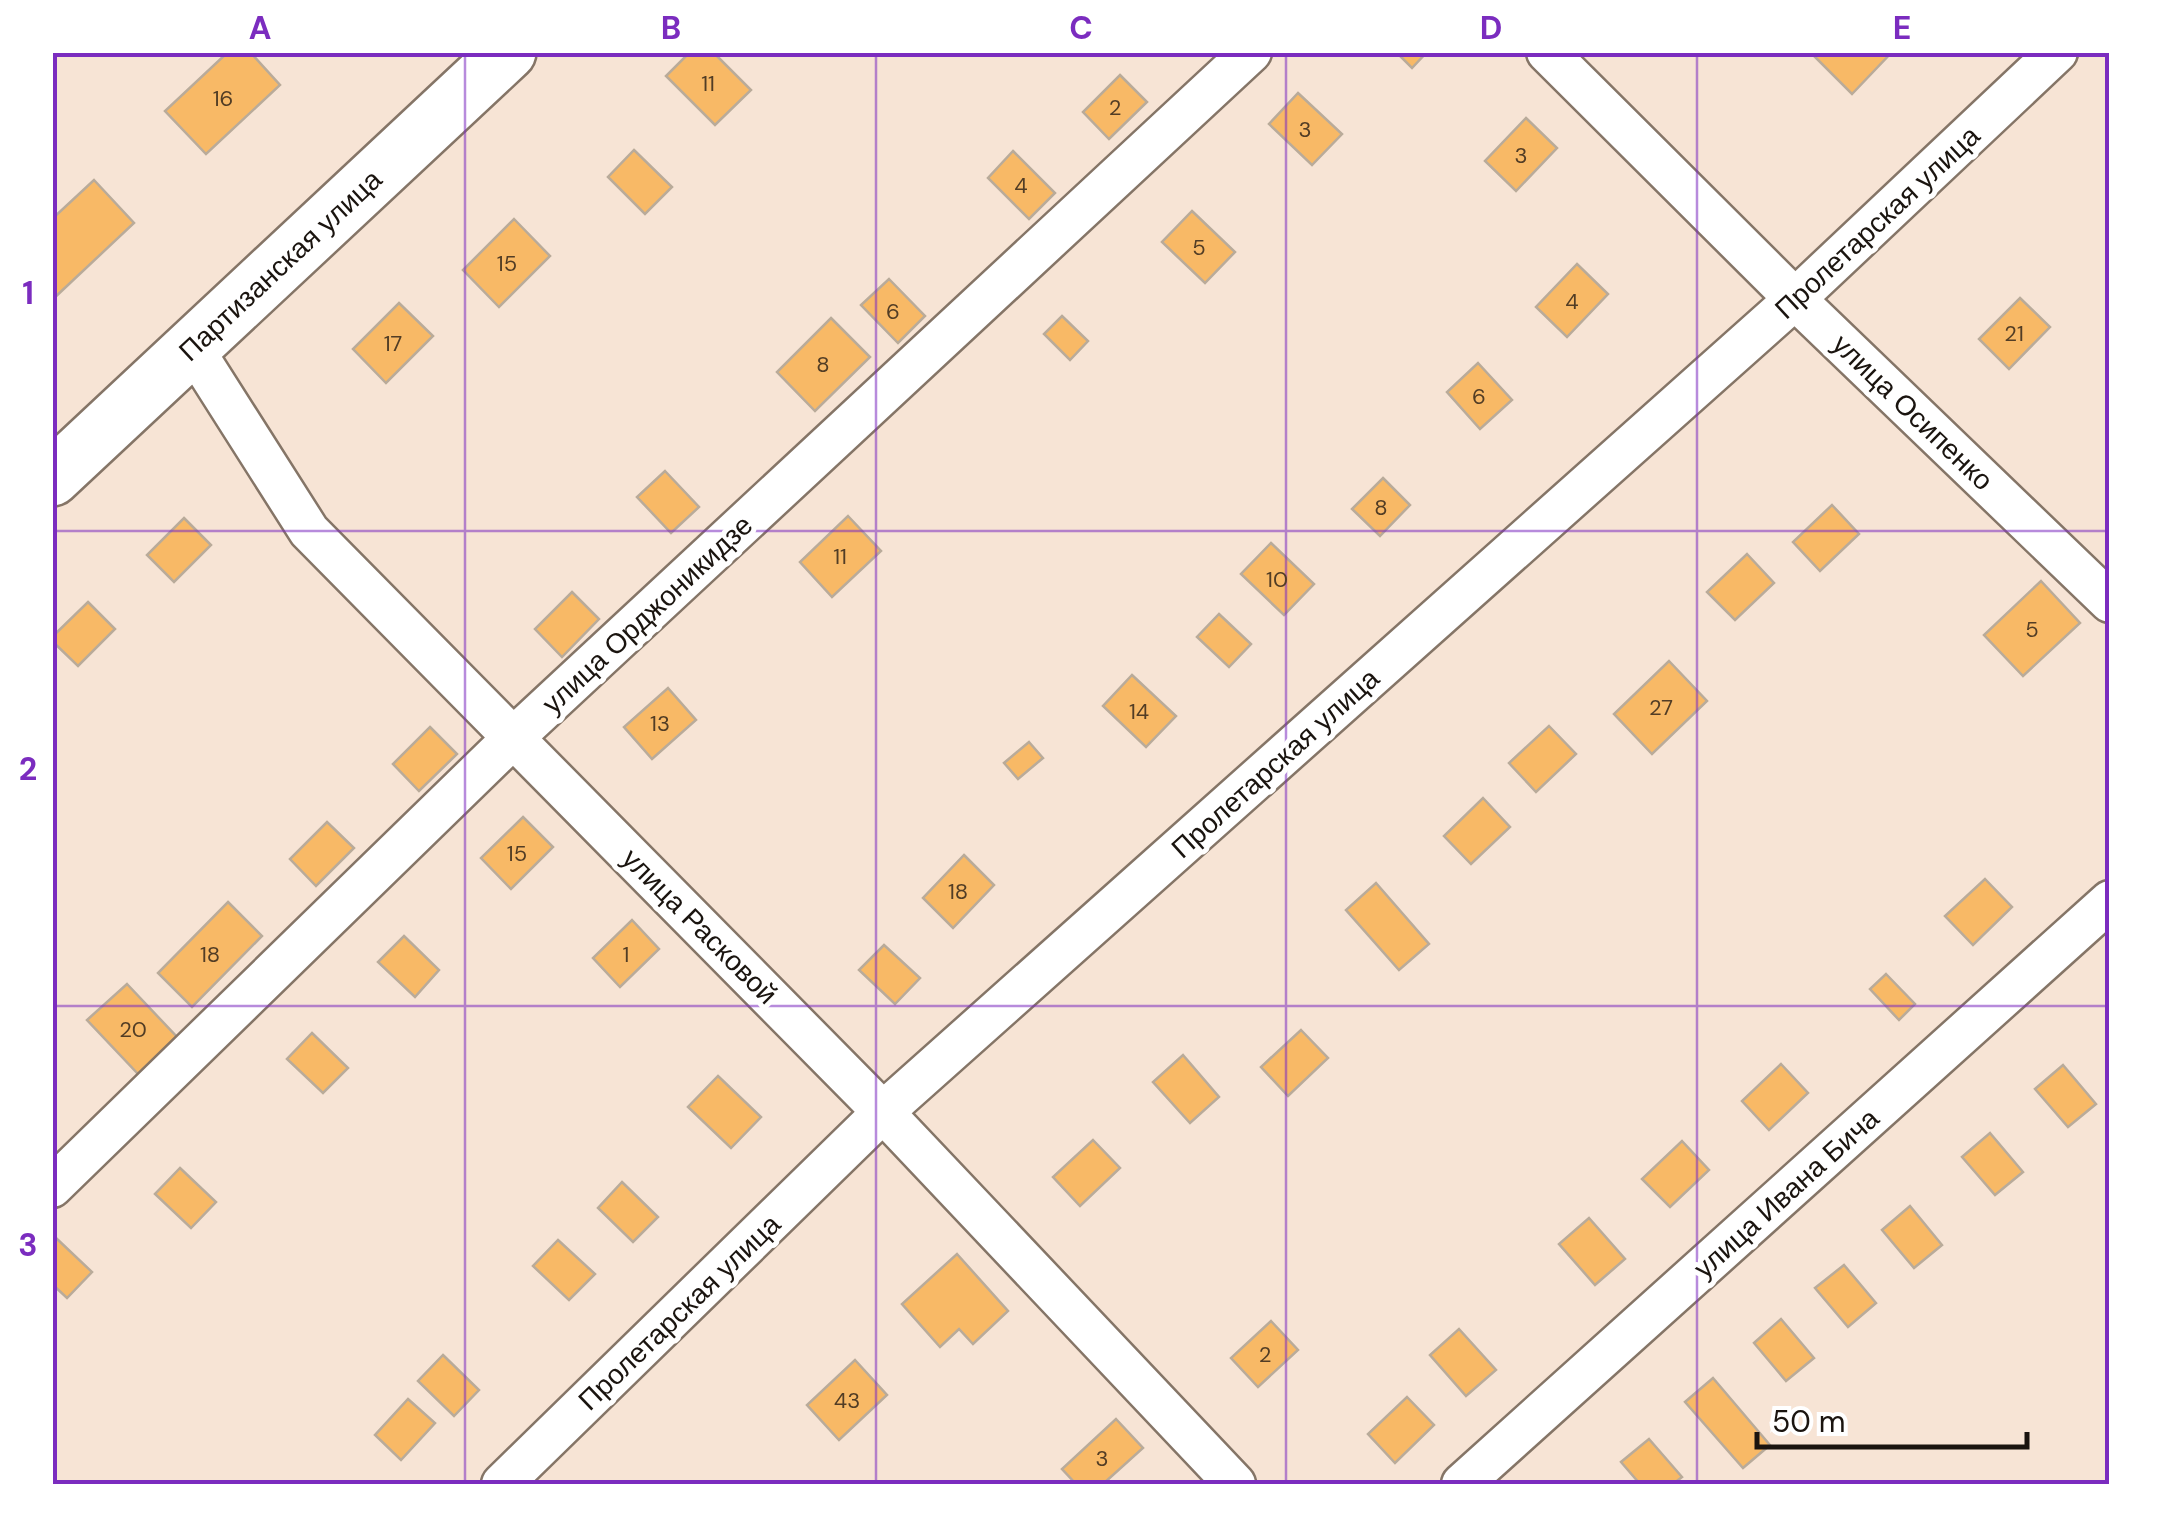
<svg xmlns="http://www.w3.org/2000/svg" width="2162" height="1537" viewBox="0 0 2162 1537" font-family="'DM Sans',sans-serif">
<rect width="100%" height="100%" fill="#f7e4d5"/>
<!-- building -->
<g fill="#f8b966" stroke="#b9ab9a" stroke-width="2.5">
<polygon points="228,52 250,52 280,85 206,154 165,111"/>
<polygon points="690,52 713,52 751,90 715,125 666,76"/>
<polygon points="1396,52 1427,52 1412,68"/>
<polygon points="1810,52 1892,52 1852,94"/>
<polygon points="1120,75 1147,102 1109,139 1083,112"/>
<polygon points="1298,93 1342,134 1312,165 1269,124"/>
<polygon points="1526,118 1557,148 1516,191 1485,161"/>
<polygon points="634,150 672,187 645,214 608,177"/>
<polygon points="1013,151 1055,193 1029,219 988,178"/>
<polygon points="94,180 134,223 52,300 52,219"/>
<polygon points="1192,211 1235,252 1205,283 1162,242"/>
<polygon points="514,219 550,256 499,307 463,270"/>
<polygon points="1577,264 1608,294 1567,337 1536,307"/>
<polygon points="889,279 925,316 898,343 861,305"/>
<polygon points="2020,298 2050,327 2009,369 1979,339"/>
<polygon points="399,303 433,336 386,383 353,349"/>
<polygon points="1062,316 1088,341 1070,360 1044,334"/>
<polygon points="831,318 870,357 815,411 777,372"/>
<polygon points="1478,363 1512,400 1480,429 1447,392"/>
<polygon points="665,471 699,507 671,533 637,497"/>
<polygon points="1383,478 1410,505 1380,536 1352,509"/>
<polygon points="1832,505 1859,534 1820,571 1793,542"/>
<polygon points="848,516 881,551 832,597 800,562"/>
<polygon points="184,518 211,545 174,582 147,555"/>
<polygon points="1271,543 1314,584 1284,615 1241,574"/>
<polygon points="1747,554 1774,583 1735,620 1707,592"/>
<polygon points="2041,581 2080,623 2023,676 1984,635"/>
<polygon points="572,592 599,619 562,657 535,629"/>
<polygon points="88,602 115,629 78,666 52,641 52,637"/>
<polygon points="1219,614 1251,644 1229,667 1197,637"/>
<polygon points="1669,661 1707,701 1652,754 1614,714"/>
<polygon points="1132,675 1176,716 1146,747 1103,706"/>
<polygon points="668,688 696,720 652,759 624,727"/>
<polygon points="1549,726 1576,754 1536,792 1509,763"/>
<polygon points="430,727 457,754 419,791 393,764"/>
<polygon points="1029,742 1043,758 1018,779 1004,763"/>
<polygon points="1483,798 1510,827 1471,864 1444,836"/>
<polygon points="523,817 553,847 511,889 481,858"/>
<polygon points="327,822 354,848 316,886 290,859"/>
<polygon points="964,855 994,885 953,928 923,898"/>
<polygon points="1985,879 2012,907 1973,945 1945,916"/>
<polygon points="1376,883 1429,944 1399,970 1346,910"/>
<polygon points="228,902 262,936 192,1007 158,973"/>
<polygon points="632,920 659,949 620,987 593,958"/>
<polygon points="404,936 439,970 415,997 378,962"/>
<polygon points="884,945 920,978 895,1004 859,970"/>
<polygon points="1886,974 1915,1004 1899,1020 1870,989"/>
<polygon points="127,984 178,1038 139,1075 87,1020"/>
<polygon points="1301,1030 1328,1058 1288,1096 1261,1067"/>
<polygon points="312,1033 348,1068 323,1093 287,1059"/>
<polygon points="1183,1055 1219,1097 1190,1123 1153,1082"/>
<polygon points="1781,1064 1808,1093 1769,1130 1742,1101"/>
<polygon points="2063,1065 2096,1104 2068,1127 2035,1089"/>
<polygon points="718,1076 761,1117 731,1148 688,1107"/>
<polygon points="1990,1133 2023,1172 1995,1195 1962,1157"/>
<polygon points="1093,1140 1120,1168 1080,1206 1053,1177"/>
<polygon points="1682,1141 1709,1170 1670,1207 1642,1179"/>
<polygon points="180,1168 216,1202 191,1228 155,1194"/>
<polygon points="622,1182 658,1217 633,1242 598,1208"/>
<polygon points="1910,1206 1942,1245 1914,1268 1882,1230"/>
<polygon points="1589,1218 1625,1259 1595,1285 1559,1244"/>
<polygon points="56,1238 92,1272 67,1298 52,1284 52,1242"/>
<polygon points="558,1240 595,1274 569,1300 533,1266"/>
<polygon points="957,1254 1008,1311 973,1344 959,1329 940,1347 902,1304"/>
<polygon points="1844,1265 1876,1303 1848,1327 1815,1288"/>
<polygon points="1781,1319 1814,1358 1786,1381 1754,1343"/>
<polygon points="1271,1321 1298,1350 1258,1387 1231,1358"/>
<polygon points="1459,1329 1496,1370 1466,1396 1430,1355"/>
<polygon points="443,1355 479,1390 454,1416 418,1381"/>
<polygon points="855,1360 887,1395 839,1440 807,1405"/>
<polygon points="1713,1378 1770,1445 1743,1468 1685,1402"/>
<polygon points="1407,1397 1434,1425 1395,1463 1368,1434"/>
<polygon points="408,1399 435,1423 401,1460 375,1435"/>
<polygon points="1116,1419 1143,1448 1103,1484 1076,1484 1062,1469"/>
<polygon points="1649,1439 1682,1477 1673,1484 1640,1484 1621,1462"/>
</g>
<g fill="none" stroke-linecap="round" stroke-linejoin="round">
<defs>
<g id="minor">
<polyline points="1547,52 1795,299 2110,602"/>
<polyline points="192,347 309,531 883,1112 1235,1484"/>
<polyline points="52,1187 514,737 1251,52"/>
<polyline points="502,1484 883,1112 1795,299 2057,52"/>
<polyline points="1462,1484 2110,901"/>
</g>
<polyline id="secondary" points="52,478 508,52"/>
</defs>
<!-- minor casing -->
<use href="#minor" stroke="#857567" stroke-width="45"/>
<!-- secondary casing -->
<use href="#secondary" stroke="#857567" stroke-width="60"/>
<!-- minor -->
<use href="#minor" stroke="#fff" stroke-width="40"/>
<!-- secondary -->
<use href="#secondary" stroke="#fff" stroke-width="55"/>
</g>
<!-- grid -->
<path fill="none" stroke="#7b2cbf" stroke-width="2.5" stroke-opacity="0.55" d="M465 52V1484M876 52V1484M1286 52V1484M1697 52V1484M52 531H2110M52 1006H2110"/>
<g text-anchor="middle" stroke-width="10" stroke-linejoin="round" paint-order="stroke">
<!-- number labels -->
<g font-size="22" fill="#523d25">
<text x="708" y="91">11</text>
<text x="223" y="106">16</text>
<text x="1115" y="115">2</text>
<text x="1305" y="137">3</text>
<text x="1521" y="163">3</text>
<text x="1021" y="193">4</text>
<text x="1199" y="255">5</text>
<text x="507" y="271">15</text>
<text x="1572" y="309">4</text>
<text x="893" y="319">6</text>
<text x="2014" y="341">21</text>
<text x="393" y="351">17</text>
<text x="823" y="372">8</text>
<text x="1479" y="404">6</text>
<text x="1381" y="515">8</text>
<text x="840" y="564">11</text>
<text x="1277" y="587">10</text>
<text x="2032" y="637">5</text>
<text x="1661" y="715">27</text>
<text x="1139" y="719">14</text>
<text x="660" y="731">13</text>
<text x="517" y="861">15</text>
<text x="958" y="899">18</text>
<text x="210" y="962">18</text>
<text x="626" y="962">1</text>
<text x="133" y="1037">20</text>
<text x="1265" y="1362">2</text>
<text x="847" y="1408">43</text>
<text x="1102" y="1466">3</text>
</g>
<!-- street labels -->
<g font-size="28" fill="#1a140f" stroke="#fff">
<text transform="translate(1877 222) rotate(-43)" y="10">Пролетарская улица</text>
<text transform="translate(280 265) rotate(-43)" y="10">Партизанская улица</text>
<text transform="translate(1913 412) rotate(44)" y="10">улица Осипенко</text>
<text transform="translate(647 614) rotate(-43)" y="10">улица Орджоникидзе</text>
<text transform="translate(1275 763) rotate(-42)" y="10">Пролетарская улица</text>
<text transform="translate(700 926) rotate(45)" y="10">улица Расковой</text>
<text transform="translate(1786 1193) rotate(-42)" y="10">улица Ивана Бича</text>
<text transform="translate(679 1312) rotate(-44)" y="10">Пролетарская улица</text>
</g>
</g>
<!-- border -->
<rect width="2162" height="1537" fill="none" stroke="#ffffff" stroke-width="110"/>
<!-- scale -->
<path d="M1757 1432v15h270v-15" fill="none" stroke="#1a140f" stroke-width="5"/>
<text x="1772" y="1432" font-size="30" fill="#1a140f" stroke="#ffffff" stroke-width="8" paint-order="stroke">50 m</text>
<rect x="55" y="55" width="2052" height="1427" fill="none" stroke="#7b2cbf" stroke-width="4"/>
<g font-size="32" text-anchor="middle" font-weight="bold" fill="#7b2cbf">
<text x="260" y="39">A</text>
<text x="671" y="39">B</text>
<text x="1081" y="39">C</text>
<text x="1491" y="39">D</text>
<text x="1902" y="39">E</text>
<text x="28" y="304">1</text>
<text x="28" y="780">2</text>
<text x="28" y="1256">3</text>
</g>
</svg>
